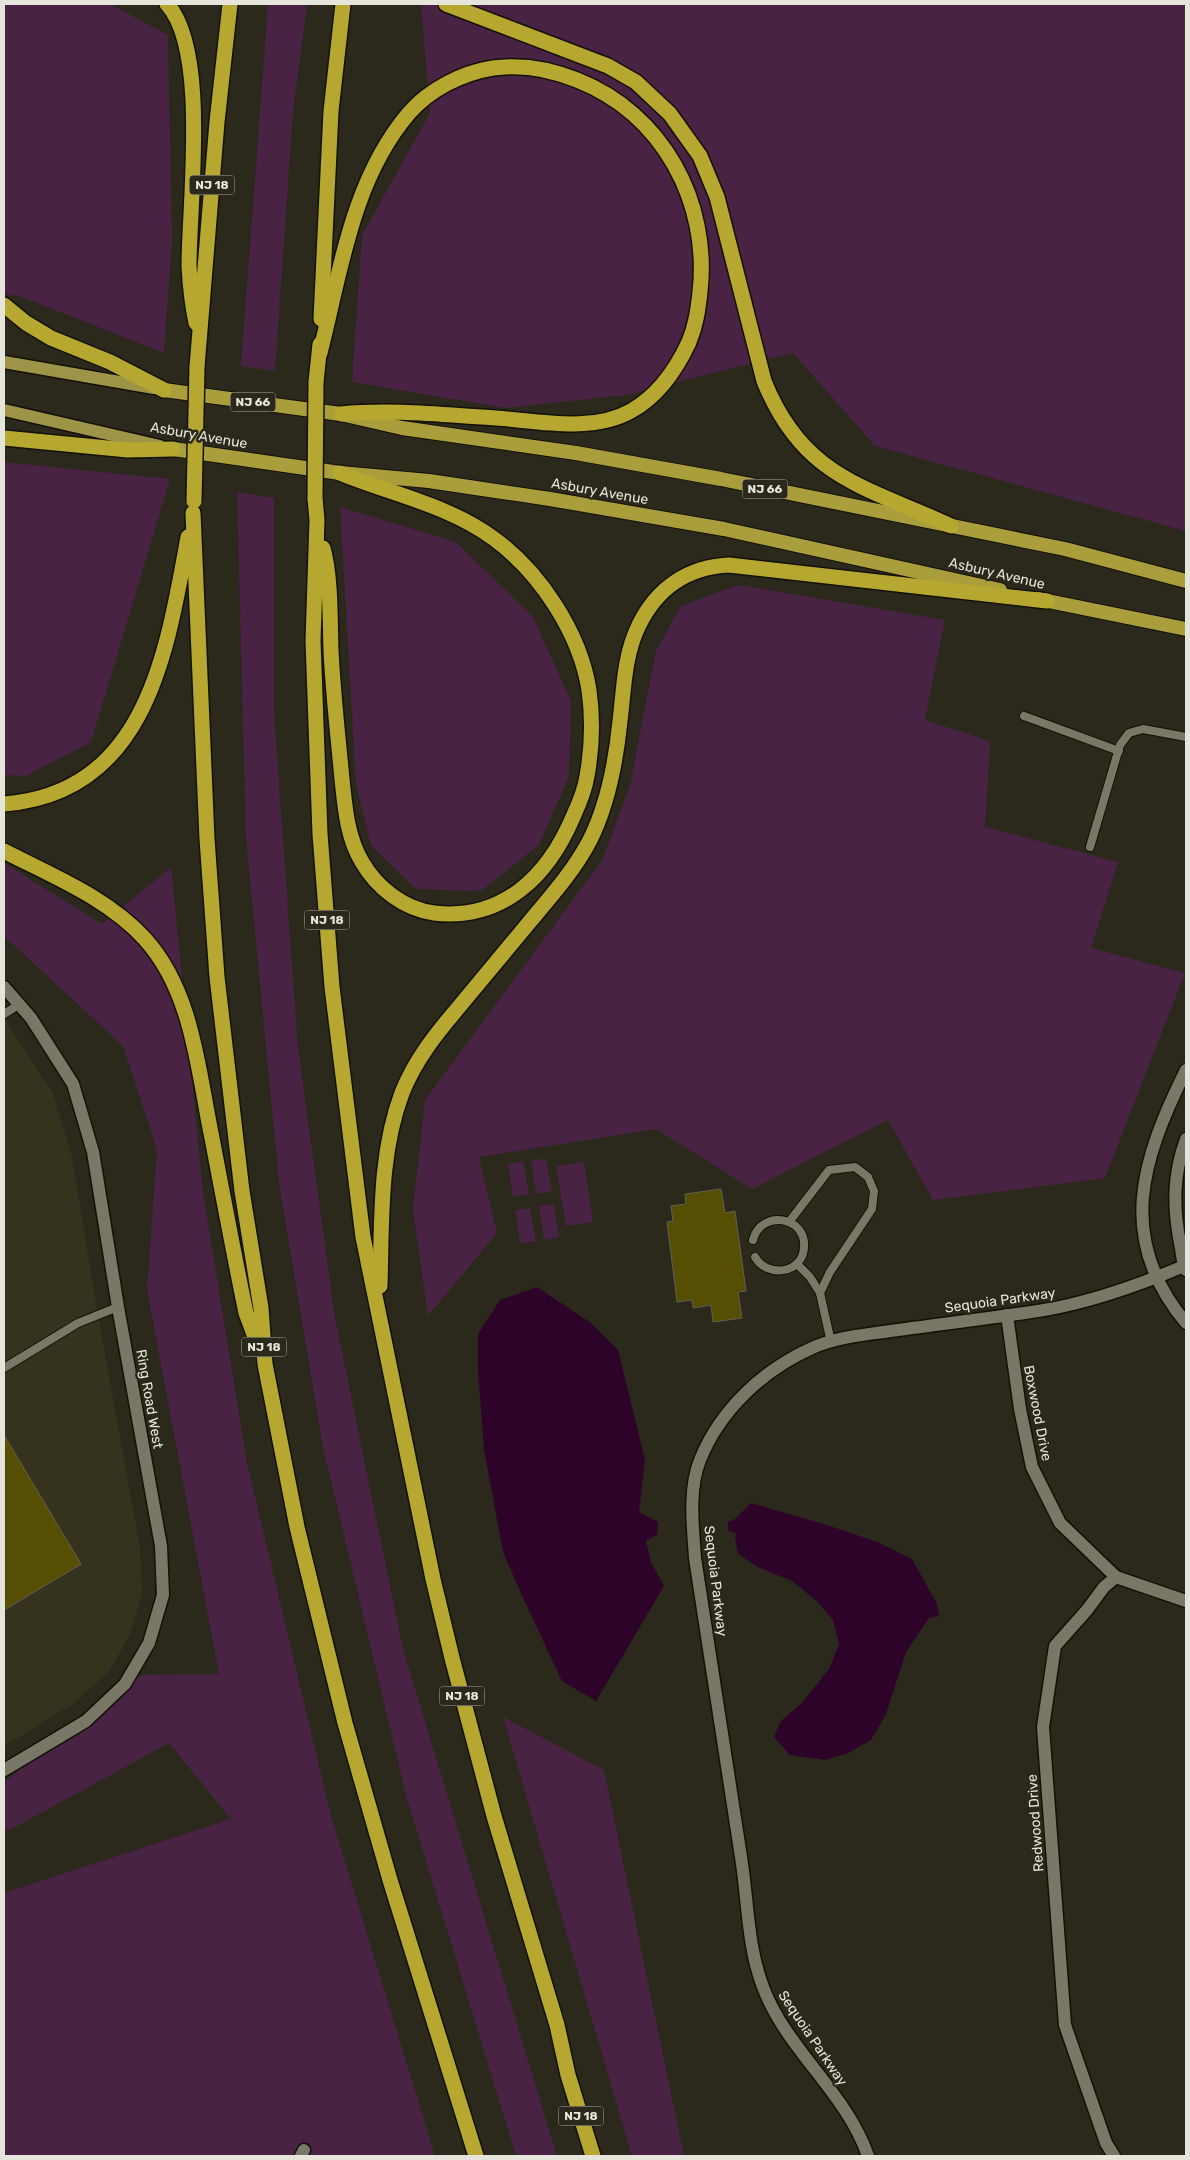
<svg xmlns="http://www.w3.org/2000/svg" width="1190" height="2160" viewBox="0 0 1190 2160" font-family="Rubik,sans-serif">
<rect width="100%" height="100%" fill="#2a291b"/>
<!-- built -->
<polygon fill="#35331e" points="4,1018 53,1093 72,1157 97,1310 140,1548 142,1593 130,1635 109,1671 73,1704 4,1746"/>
<!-- green -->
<g fill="#492343">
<polygon points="4,4 110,4 168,35 172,240 164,353 22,297 4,294"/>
<polygon points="268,4 307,4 293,112 275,371 241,366"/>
<polygon points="421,4 1186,4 1186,531 875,446 793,353 626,395 506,408 352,382 362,235 430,113"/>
<polygon points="4,462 170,479 91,742 26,776 4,775"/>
<polygon points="237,492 274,498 274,714 298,1048 335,1318 403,1649 557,2156 516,2156 406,1795 323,1447 279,1183 246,837"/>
<polygon points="340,507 456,542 533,617 571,701 569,776 539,845 481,891 416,889 371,845 356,784"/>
<polygon points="738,585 945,620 925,720 990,741 985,827 1118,862 1091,948 1185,973 1105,1178 933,1200 888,1120 752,1189 656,1129 479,1157 497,1233 428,1316 413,1210 425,1100 603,859 630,785 656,651 681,606"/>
<polygon points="4,863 102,924 171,867 203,1192 247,1463 331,1816 435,2156 4,2156 4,1893 231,1819 169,1743 8,1831 4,1829 4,1782 125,1684 143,1675 219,1674 147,1290 157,1150 123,1046 4,936"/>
<polygon points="546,1158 552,1191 536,1194 531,1161"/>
<polygon points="523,1161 529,1194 513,1197 508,1164"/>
<polygon points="584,1162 593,1222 566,1226 556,1166"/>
<polygon points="554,1204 559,1237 544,1240 539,1206"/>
<polygon points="530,1208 536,1241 520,1243 515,1210"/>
<polygon points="503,1717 604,1770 684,2156 632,2156"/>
</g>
<!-- water -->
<g fill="#2d0329">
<polygon points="537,1287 591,1323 618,1350 645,1460 639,1512 658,1522 657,1535 646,1541 651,1562 664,1586 596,1701 562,1681 524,1600 503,1552 484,1449 478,1371 478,1334 500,1300"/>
<polygon points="751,1503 827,1525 877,1542 912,1559 937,1604 939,1616 929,1618 906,1652 886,1714 871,1740 848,1753 825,1760 790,1755 774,1737 781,1721 802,1703 829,1669 839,1644 833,1620 818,1602 792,1581 758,1567 738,1554 735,1537 737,1534 728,1530 728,1522 735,1519"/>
</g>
<!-- building -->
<g fill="#564e02" stroke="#636252">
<polygon points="721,1189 725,1213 735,1211 746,1291 738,1292 742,1318 713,1322 711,1305 693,1308 692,1300 677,1302 667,1222 673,1221 671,1206 686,1204 685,1194"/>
<polygon points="4,1435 81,1564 4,1610"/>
</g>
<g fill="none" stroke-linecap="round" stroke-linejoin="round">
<defs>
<g id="service">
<polyline points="1024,716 1119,751"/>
<polyline points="1090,847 1120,745 1129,733 1143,729 1186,737"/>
<polyline points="4,1014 20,1004"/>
<polyline points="789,1222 829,1170 855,1167 868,1177 874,1191 872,1209 830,1272 820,1293 831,1342"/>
<path d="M753 1240C761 1209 807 1216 804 1248 802 1274 767 1278 755 1257"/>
<polyline points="797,1264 810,1277 820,1293"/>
<polyline points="4,1368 78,1323 118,1307"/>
</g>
<g id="minor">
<polyline points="4,987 31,1018 73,1084 93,1152 118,1307 161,1546 163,1595 149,1643 125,1684 86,1721 4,1770"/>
<path d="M1186 1070C1142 1159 1115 1238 1186 1323"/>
<path d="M1186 1139C1173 1174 1173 1207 1180 1243 1182 1252 1182 1262 1186 1270"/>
<polyline points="1007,1315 1020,1409 1032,1467 1060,1523 1116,1577"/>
<polyline points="301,2156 304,2150"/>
<path d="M868 2156C846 2092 786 2049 763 1987 747 1945 748 1900 741 1857 726 1757 710 1658 695 1558 693 1527 688 1490 700 1460 720 1410 763 1370 812 1348 836 1337 864 1335 890 1331 941 1324 993 1318 1044 1310 1092 1302 1139 1285 1184 1266"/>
<polyline points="1114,2156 1106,2143 1065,2025 1043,1727 1055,1646 1087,1610 1104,1587 1116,1577 1186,1601"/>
</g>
<g id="primary">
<polyline points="4,362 154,388"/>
<polyline points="4,410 160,446"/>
</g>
<g id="trunk">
<polyline points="164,390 341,414 402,428 576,453 721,479 1065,549 1186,581"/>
<polyline points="173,449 340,473 429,481 550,499 724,529 1000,590"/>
<polyline points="1038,599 1186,629"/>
</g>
<g id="motorway">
<path d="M167 4C209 50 189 203 189 266 190 286 192 304 196 323"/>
<path d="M446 4 608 66 636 82 670 114 700 156 717 197 764 381C803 478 865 486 951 526"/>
<polyline points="4,305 26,323 51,338 110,362 164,390"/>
<polyline points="321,319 331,111 343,4"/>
<path d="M320 353C341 270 352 180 409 113 430 89 462 73 493 68 523 64 550 69 577 80 663 114 710 202 700 292 698 310 696 325 689 342 676 370 658 396 631 411 592 433 539 421 496 418 444 415 393 409 341 414"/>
<polyline points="197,367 217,122 230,4"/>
<polyline points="316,382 320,344"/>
<polyline points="4,438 128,450 173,449"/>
<polyline points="315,498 317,520 313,641 320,834 332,987 363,1237 433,1579 452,1658 494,1816 557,2025 568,2075 593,2156"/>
<polyline points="193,513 207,839 217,977 242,1191 261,1308 265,1364 297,1527 345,1723 390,1880 476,2156"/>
<path d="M323 548C331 576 330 620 331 650 333 693 338 736 342 779 345 807 347 837 362 862 377 888 404 909 434 913 503 921 548 876 573 817 579 804 585 790 587 776 592 748 593 718 589 690 580 633 540 572 493 538 448 505 391 494 340 473"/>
<path d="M4 804C147 793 167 651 188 537"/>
<path d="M4 851C52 876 108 898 145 939 193 992 198 1071 212 1138 223 1196 234 1255 246 1313L259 1348"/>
<path d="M380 1286C382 1222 379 1154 402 1093 415 1060 436 1034 458 1008 483 978 507 949 532 919 553 894 575 869 590 840 608 804 616 761 620 721 624 689 624 655 639 625 657 588 688 567 729 565L1047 601"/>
</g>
</defs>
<!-- service casing -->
<use href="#service" stroke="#131105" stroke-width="10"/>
<!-- minor casing -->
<use href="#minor" stroke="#131105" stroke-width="15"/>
<!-- primary casing -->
<use href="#primary" stroke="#131105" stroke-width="15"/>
<!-- trunk casing -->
<use href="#trunk" stroke="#131105" stroke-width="16"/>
<!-- motorway casing -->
<use href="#motorway" stroke="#131105" stroke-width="18"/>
<!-- service -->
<use href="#service" stroke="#797767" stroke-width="8"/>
<!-- minor -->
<use href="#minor" stroke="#797767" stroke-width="12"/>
<!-- primary -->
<use href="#primary" stroke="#9e9447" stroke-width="12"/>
<!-- trunk -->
<use href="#trunk" stroke="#aa9e3c" stroke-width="14"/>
<!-- motorway -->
<use href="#motorway" stroke="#b6a731" stroke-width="15"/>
<defs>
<g id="motorway-bridge">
<polyline points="315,498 316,382"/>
<polyline points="194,501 197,367"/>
</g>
</defs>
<!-- motorway-bridge casing -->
<use href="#motorway-bridge" stroke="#131105" stroke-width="18" stroke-linecap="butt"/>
<!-- motorway-bridge -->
<use href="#motorway-bridge" stroke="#b6a731" stroke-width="15"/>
</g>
<g text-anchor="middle" stroke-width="5" stroke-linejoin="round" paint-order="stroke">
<!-- shield labels -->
<g fill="#2a291b" stroke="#aeada2" stroke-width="1">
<rect x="189.5" y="175.5" width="45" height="19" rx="4"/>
<rect x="230.5" y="392.5" width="45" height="19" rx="4"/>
<rect x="742.5" y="479.5" width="45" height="19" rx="4"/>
<rect x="304.5" y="910.5" width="45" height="19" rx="4"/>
<rect x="241.5" y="1337.5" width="45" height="19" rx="4"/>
<rect x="439.5" y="1686.5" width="45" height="19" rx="4"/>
<rect x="558.5" y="2106.5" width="45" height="19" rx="4"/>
</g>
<g font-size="12" font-weight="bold" fill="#e6e5dc">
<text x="212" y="189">NJ 18</text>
<text x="253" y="406">NJ 66</text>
<text x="765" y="493">NJ 66</text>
<text x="327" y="924">NJ 18</text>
<text x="264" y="1351">NJ 18</text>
<text x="462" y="1700">NJ 18</text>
<text x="581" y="2120">NJ 18</text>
</g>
<!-- street labels -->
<g font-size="14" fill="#e6e5dc" stroke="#2a291b">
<text transform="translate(199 435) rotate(10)" y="5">Asbury Avenue</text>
<text transform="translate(600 491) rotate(10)" y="5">Asbury Avenue</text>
<text transform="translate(997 573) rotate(13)" y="5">Asbury Avenue</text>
<text transform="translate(1000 1300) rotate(-8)" y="5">Sequoia Parkway</text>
<text transform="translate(150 1399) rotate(80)" y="5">Ring Road West</text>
<text transform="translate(1038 1413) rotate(79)" y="5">Boxwood Drive</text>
<text transform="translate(716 1581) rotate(83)" y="5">Sequoia Parkway</text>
<text transform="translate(1035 1823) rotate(-94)" y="5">Redwood Drive</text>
<text transform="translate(813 2038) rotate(56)" y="5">Sequoia Parkway</text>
</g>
</g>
<!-- border -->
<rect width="1190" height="2160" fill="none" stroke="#e6e5dc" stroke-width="10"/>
</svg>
